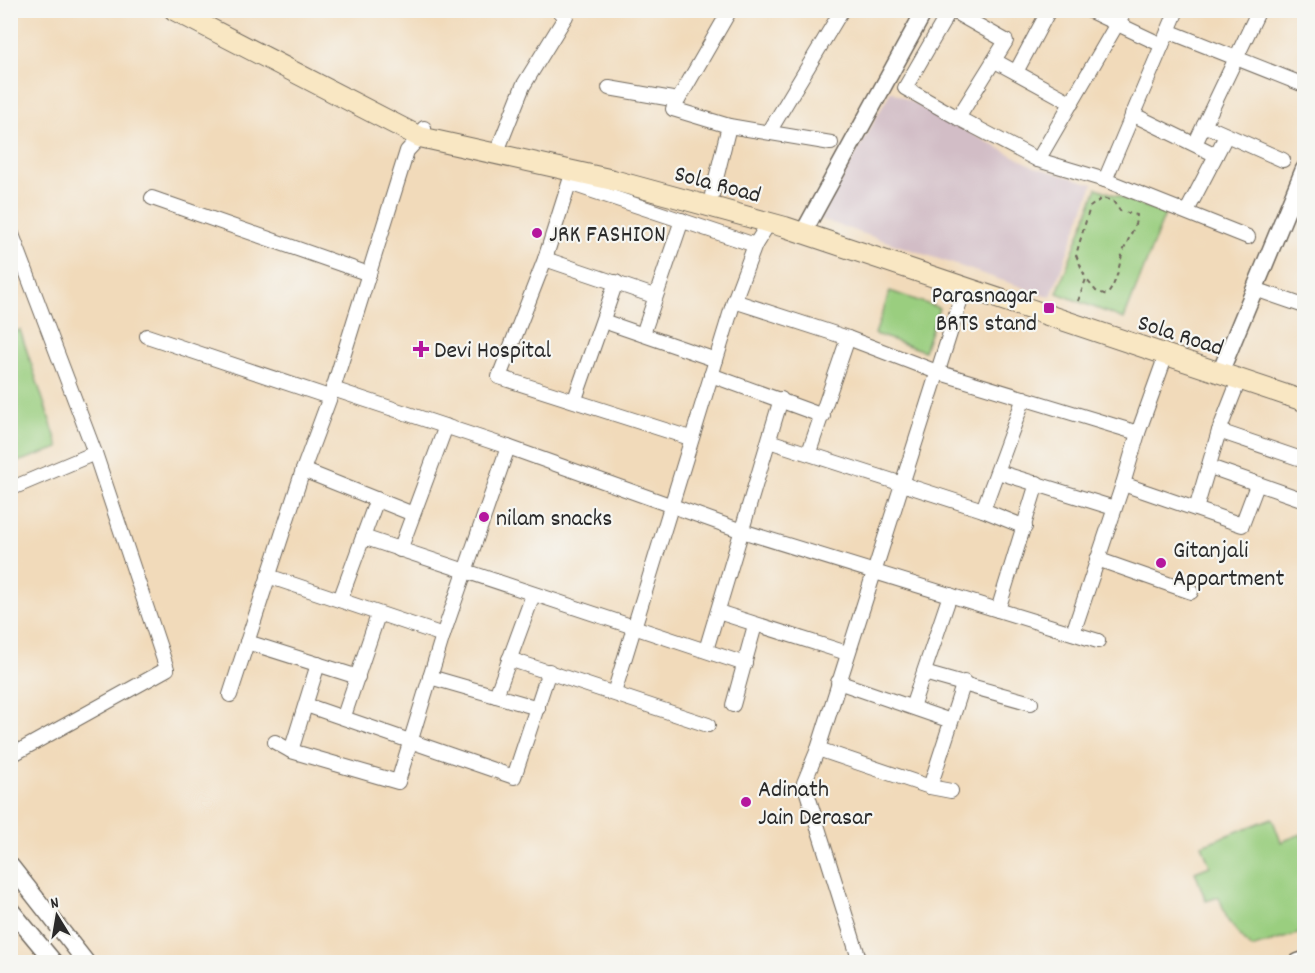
<svg xmlns="http://www.w3.org/2000/svg" width="1315" height="973" viewBox="0 0 1315 973" font-family="Dekko,sans-serif">
<rect width="100%" height="100%" fill="#f6f6f2"/>
<filter id="ink" filterUnits="userSpaceOnUse"><feTurbulence type="fractalNoise" baseFrequency=".0167" numOctaves="2"/><feDisplacementMap in="SourceGraphic" scale="12" xChannelSelector="R" yChannelSelector="G"/><feConvolveMatrix kernelMatrix="1 2 1 2 8 2 1 2 1" color-interpolation-filters="sRGB"/></filter>
<filter id="wash" filterUnits="userSpaceOnUse"><feTurbulence type="fractalNoise" baseFrequency=".008" numOctaves="4" result="noise"/><feDisplacementMap in="SourceGraphic" scale="24" xChannelSelector="R" yChannelSelector="G"/><feGaussianBlur stdDeviation="1.35" result="paint"/><feColorMatrix in="noise" values="0 0 0 0 0 0 0 0 0 0 0 0 0 0 0 0 0 1.4 0 .05"/><feComposite in="paint" operator="in"/></filter>
<g filter="url(#wash)">
<rect width="100%" height="100%" fill="#f1daba"/>
<!-- industrial -->
<polygon fill="#d2bdc6" points="891,91 1035,167 1093,184 1051,297 820,219"/>
<!-- green -->
<g fill="#9ace7f" stroke="#627c55" stroke-width="1.5">
<polygon points="1097,188 1165,214 1124,319 1057,293"/>
<polygon points="890,291 939,308 924,351 875,334"/>
<polygon points="20,330 59,448 11,464 11,333"/>
<polygon points="1272,818 1281,842 1301,834 1304,843 1304,932 1251,948 1228,921 1219,897 1206,901 1195,872 1210,866 1202,845"/>
</g>
</g>
<g filter="url(#ink)">
<g fill="none" stroke-linecap="round" stroke-linejoin="round">
<defs>
<g id="minor">
<polyline points="730,10 673,109 729,126 831,143"/>
<polyline points="950,10 905,88 958,118 1006,41 951,10"/>
<polyline points="1088,10 1162,45"/>
<polyline points="1125,10 1038,160 1105,180 1177,10"/>
<polyline points="1168,31 1304,85"/>
<polyline points="995,61 1072,103"/>
<polyline points="1016,72 1049,10"/>
<polyline points="609,88 678,100"/>
<polyline points="1132,114 1216,155"/>
<polyline points="958,118 1038,160"/>
<polyline points="1204,125 1283,160"/>
<polyline points="769,132 842,10"/>
<polyline points="500,144 523,86 566,16 558,10"/>
<polyline points="1195,144 1259,10"/>
<polyline points="573,171 545,259 499,377 690,438"/>
<polyline points="1105,180 1248,237"/>
<polyline points="575,185 755,245"/>
<polyline points="712,195 729,126"/>
<polyline points="152,198 369,274"/>
<polyline points="1291,201 1304,206"/>
<polyline points="1187,211 1226,136"/>
<polyline points="10,229 95,453 167,669 10,756"/>
<polyline points="545,259 654,296"/>
<polyline points="1255,289 1304,306"/>
<polyline points="734,301 848,338 937,372 1138,433 1123,484 1073,633"/>
<polyline points="603,321 716,360"/>
<polyline points="643,334 682,220"/>
<polyline points="147,336 329,397"/>
<polyline points="711,375 823,416"/>
<polyline points="333,389 508,447 742,531 1098,641"/>
<polyline points="575,399 616,282"/>
<polyline points="1219,431 1304,460"/>
<polyline points="1138,433 1166,355"/>
<polyline points="769,441 983,510 1025,527"/>
<polyline points="809,452 848,338"/>
<polyline points="1210,467 1304,500"/>
<polyline points="303,470 413,514"/>
<polyline points="998,472 1114,508"/>
<polyline points="1123,484 1242,525 1257,485"/>
<polyline points="10,489 95,453"/>
<polyline points="1196,509 1219,431 1239,380"/>
<polyline points="983,510 1024,398"/>
<polyline points="363,537 745,664"/>
<polyline points="400,550 446,426"/>
<polyline points="1097,559 1191,592"/>
<polyline points="268,576 443,635"/>
<polyline points="340,600 377,499"/>
<polyline points="998,610 1037,483"/>
<polyline points="718,612 847,653"/>
<polyline points="247,642 358,677"/>
<polyline points="706,650 781,399"/>
<polyline points="509,659 708,725"/>
<polyline points="924,673 1031,703"/>
<polyline points="430,677 538,708"/>
<polyline points="838,682 951,721"/>
<polyline points="614,693 734,301 755,245 769,223"/>
<polyline points="230,695 303,470 333,389 407,151 420,137 424,128"/>
<polyline points="496,696 533,595"/>
<polyline points="306,705 514,777 549,671"/>
<polyline points="733,705 755,625"/>
<polyline points="912,707 950,595"/>
<polyline points="344,716 378,615"/>
<polyline points="275,742 291,751 398,782 443,635 508,447"/>
<polyline points="818,749 930,787 951,791"/>
<polyline points="291,751 318,664"/>
<polyline points="930,787 964,682"/>
<polyline points="860,962 804,783 818,749 964,289"/>
</g>
<g id="tertiary">
<polyline points="803,233 925,10"/>
<polyline points="1220,373 1304,169"/>
<polyline points="10,865 86,962"/>
<polyline points="10,909 54,962"/>
<polyline points="1298,962 1304,960"/>
</g>
<polyline id="secondary" points="174,10 420,137 613,180 785,227 1304,401"/>
</defs>
<!-- minor casing -->
<use href="#minor" stroke="#70685d" stroke-width="16"/>
<!-- tertiary casing -->
<use href="#tertiary" stroke="#70685d" stroke-width="19"/>
<!-- secondary casing -->
<use href="#secondary" stroke="#70685d" stroke-width="22"/>
<!-- path -->
<path stroke="#70685d" stroke-width="2" stroke-dasharray="4.5 4.5" stroke-linecap="butt" d="M1078 301 1086 279 1076 255 1090 207 1102 198 1113 201 1120 211 1137 215C1135 230 1126 242 1122 255 1118 270 1117 282 1107 295L1096 291 1086 279"/>
<!-- minor -->
<use href="#minor" stroke="#fff" stroke-width="14"/>
<!-- tertiary -->
<use href="#tertiary" stroke="#fff" stroke-width="16"/>
<!-- secondary -->
<use href="#secondary" stroke="#f9e7c3" stroke-width="20"/>
</g>
</g>
<!-- markers -->
<g fill="#b5179e" stroke="#f6f6f2" stroke-width="2">
<circle cx="537" cy="233" r="6"/>
<rect x="1043" y="302" width="12" height="12" rx="3"/>
<path d="M418 340h6v6h6v6h-6v6h-6v-6h-6v-6h6z"/>
<circle cx="484" cy="517" r="6"/>
<circle cx="1161" cy="563" r="6"/>
<circle cx="746" cy="802" r="6"/>
</g>
<g text-anchor="middle" stroke-width="4.5" stroke-linejoin="round" paint-order="stroke">
<!-- street labels -->
<g font-size="24" fill="#2b2b2b" stroke="#f6f6f2">
<text transform="translate(718 183) rotate(15)" y="8">Sola Road</text>
<text transform="translate(1181 334) rotate(18)" y="8">Sola Road</text>
</g>
<!-- poi labels -->
<g font-size="24" fill="#2b2b2b" stroke="#f6f6f2" text-anchor="start">
<text x="549" y="241">JRK FASHION</text>
<text x="1037" y="302" text-anchor="end">Parasnagar<tspan x="1037" dy="28">BRTS stand</tspan></text>
<text x="434" y="357">Devi Hospital</text>
<text x="496" y="525">nilam snacks</text>
<text x="1173" y="557">Gitanjali<tspan x="1173" dy="28">Appartment</tspan></text>
<text x="758" y="796">Adinath<tspan x="758" dy="28">Jain Derasar</tspan></text>
</g>
</g>
<!-- margin -->
<rect width="1315" height="973" fill="none" stroke="#f6f6f2" stroke-width="36"/>
<!-- north arrow -->
<g transform="translate(57 916) rotate(349)" stroke="#f6f6f2" stroke-width="4.5" paint-order="stroke">
<path d="M0-4.5L10 22L0 15L-10 22Z" fill="#2b2b2b"/>
<text y="-9" font-size="16" font-weight="bold" text-anchor="middle" fill="#2b2b2b">N</text>
</g>
</svg>
